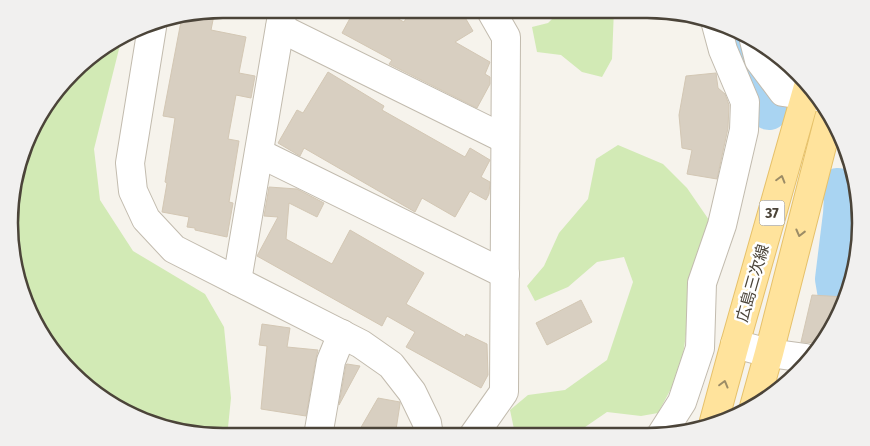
<svg xmlns="http://www.w3.org/2000/svg" width="870" height="446" viewBox="0 0 870 446" font-family="'Fira Sans Condensed','Noto Sans JP',sans-serif">
<rect width="100%" height="100%" fill="#f6f3ec"/>
<!-- green -->
<g fill="#d2eab5">
<polygon points="562,9 614,9 612,59 602,77 582,72 561,55 537,52 532,27 548,23"/>
<polygon points="122,37 94,149 100,200 133,251 205,294 224,327 231,398 227,437 209,437 128,415 62,364 25,305 9,237 16,168 45,104 92,53"/>
<polygon points="618,145 663,164 687,188 709,220 690,305 681,370 658,413 641,416 607,412 572,436 518,436 514,429 510,410 528,395 565,390 607,360 633,282 624,257 597,262 568,287 535,301 527,286 544,266 559,233 588,199 596,159"/>
</g>
<g fill="none" stroke-linecap="round" stroke-linejoin="round">
<!-- river -->
<g stroke="#a9d4f2" stroke-width="38">
<polyline points="732,28 745,74 769,111"/>
<polyline points="838,187 843,197 842,214 834,279 840,314"/>
</g>
</g>
<!-- building -->
<g fill="#d8cfc1" stroke="#d3c7b4">
<polygon points="355,9 380,9 404,22 411,9 460,9 473,31 455,42 490,62 485,74 490,77 490,84 477,108 389,64 392,60 342,33"/>
<polygon points="215,10 211,30 246,37 239,73 255,76 251,98 236,95 228,139 239,141 229,202 233,203 227,237 195,230 195,228 187,227 189,217 162,212 167,183 165,182 175,118 163,116 182,16"/>
<polygon points="328,72 384,106 382,110 465,157 470,148 490,160 481,177 490,182 489,194 486,200 470,191 455,217 422,198 415,212 304,148 300,156 278,143 297,110 303,113"/>
<polygon points="716,73 718,88 725,94 729,105 728,128 717,179 687,174 692,150 682,148 679,115 686,76"/>
<polygon points="269,187 297,189 324,203 317,217 289,203 286,239 332,264 350,230 424,273 406,304 465,337 466,334 487,344 488,375 481,388 406,347 415,332 387,316 382,326 257,256 278,217 264,216"/>
<polygon points="812,295 845,297 839,318 819,343 801,342"/>
<polygon points="581,300 592,322 547,345 536,323"/>
<polygon points="262,324 290,328 287,347 318,350 316,358 306,416 261,409 267,346 259,345"/>
<polygon points="347,364 360,366 339,405 346,365"/>
<polygon points="378,398 400,402 400,404 395,436 356,436"/>
</g>
<g fill="none" stroke-linecap="round" stroke-linejoin="round">
<defs>
<g id="minor">
<polyline points="153,21 130,163 133,191 146,219 174,249 361,344 391,365 412,392 427,423 429,436"/>
<polyline points="280,28 505,139"/>
<polyline points="754,40 759,60 783,92 817,97"/>
<polyline points="259,153 505,274"/>
<polyline points="237,281 283,9"/>
<polyline points="735,344 769,353 806,358"/>
<polyline points="661,435 682,402 700,348 702,283 722,225 744,130 745,102 723,50 716,24"/>
<polyline points="318,436 331,361 342,334"/>
<polyline points="473,436 504,392 506,37 490,9"/>
</g>
<g id="major">
<polyline points="754,407 769,353 829,118"/>
<polyline points="713,425 735,344 809,83"/>
</g>
</defs>
<!-- minor casing -->
<use href="#minor" stroke="#c2bbae" stroke-width="30"/>
<!-- major casing -->
<use href="#major" stroke="#e6c16a" stroke-width="30"/>
<!-- minor -->
<use href="#minor" stroke="#fff" stroke-width="28"/>
<!-- major -->
<use href="#major" stroke="#ffe39c" stroke-width="28"/>
</g>
<!-- one-way arrows -->
<defs><path id="oneway-chevron" d="M-2-3.5L2.5 0L-2 3.5" fill="none" stroke-width="1.6" stroke-linecap="round" stroke-linejoin="round" transform="scale(1.25)"/></defs>
<g stroke="#9c8c66">
<use href="#oneway-chevron" transform="translate(781 179) rotate(-74)"/>
<use href="#oneway-chevron" transform="translate(800 233) rotate(104)"/>
<use href="#oneway-chevron" transform="translate(724 384) rotate(-75)"/>
</g>
<g text-anchor="middle" stroke-width="5" stroke-linejoin="round" paint-order="stroke">
<!-- shield labels -->
<rect fill="#fff" stroke="#817c74" stroke-width="1" x="759.5" y="200.5" width="25" height="25" rx="4"/>
<g font-size="15" font-weight="bold" fill="#4b4439">
<text x="772" y="218">37</text>
</g>
<!-- street labels -->
<g font-size="16" fill="#4b4439" stroke="#fff">
<text transform="translate(752 283) rotate(-74)" y="6">広島三次線</text>
</g>
</g>
<!-- crop -->
<path d="M0 0H870V446H0ZM223 18H647A205 205 0 0 1 852 223V223A205 205 0 0 1 647 428H223A205 205 0 0 1 18 223V223A205 205 0 0 1 223 18Z" fill="#f1f0ef" fill-rule="evenodd"/>
<path fill="none" stroke="#4b4439" stroke-width="2.5" d="M223 18H647A205 205 0 0 1 852 223V223A205 205 0 0 1 647 428H223A205 205 0 0 1 18 223V223A205 205 0 0 1 223 18Z"/>
</svg>
